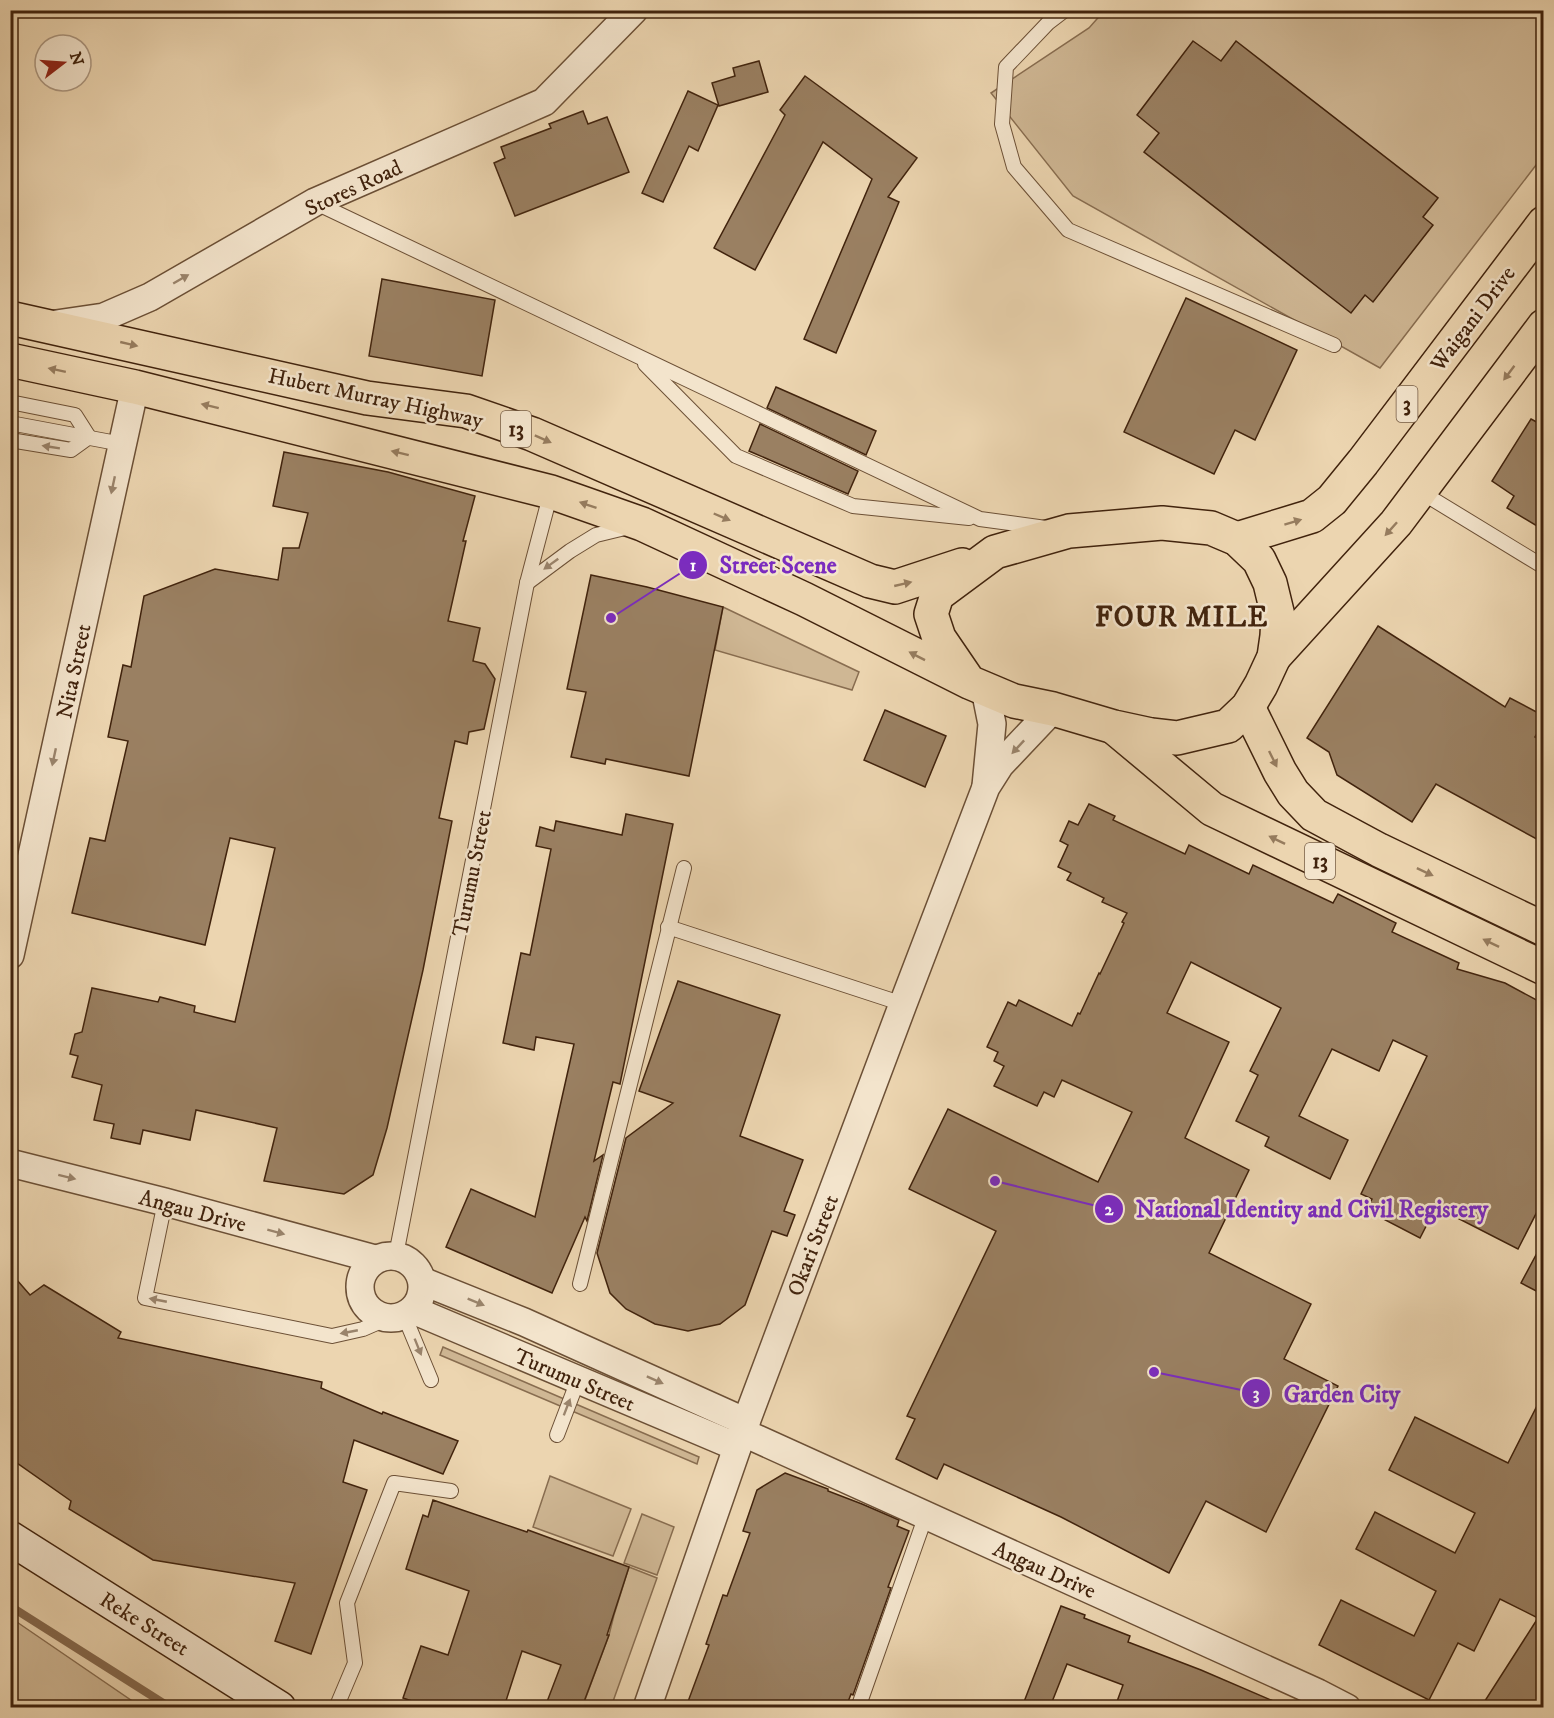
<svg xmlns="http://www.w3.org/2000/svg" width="1554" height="1718" viewBox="0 0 1554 1718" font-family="'IM FELL DW Pica',serif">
<rect width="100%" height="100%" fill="#ecd5b0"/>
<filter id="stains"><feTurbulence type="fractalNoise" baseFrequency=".00333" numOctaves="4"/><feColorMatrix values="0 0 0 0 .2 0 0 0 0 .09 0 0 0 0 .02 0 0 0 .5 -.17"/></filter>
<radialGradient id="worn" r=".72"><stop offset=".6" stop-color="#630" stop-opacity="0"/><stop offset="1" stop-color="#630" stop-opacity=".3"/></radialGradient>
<!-- green -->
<g fill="#cfb794" stroke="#886d50" stroke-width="1.5">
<polygon points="1104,11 1543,11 1543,156 1380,368 1073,196 991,93 1089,28"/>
<polygon points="723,607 859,672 852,690 715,650"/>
<polygon points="443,1347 699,1457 697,1464 440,1355"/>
<polygon points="550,1476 631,1509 613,1556 533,1527"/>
<polygon points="642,1514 674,1527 657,1575 624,1563"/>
<polygon points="629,1567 657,1578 611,1707 582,1708 609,1635 614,1615"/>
<polygon points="11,1618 141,1707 11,1707"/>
</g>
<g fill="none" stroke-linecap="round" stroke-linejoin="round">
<!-- stream -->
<polyline stroke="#85694e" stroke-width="8" points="10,1606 171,1708"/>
</g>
<!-- building -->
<g fill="#9a8062" stroke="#41230d" stroke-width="1.5">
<polygon points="1193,41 1221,61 1236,41 1438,198 1423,217 1433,225 1373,302 1365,295 1351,313 1144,152 1159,133 1137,115"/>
<polygon points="759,61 768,92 719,106 712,83 735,76 733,68"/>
<polygon points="805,76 917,158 888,197 899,202 836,353 804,339 872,179 823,142 755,270 714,248 785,115 780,110"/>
<polygon points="688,91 718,105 698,151 689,146 663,202 642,193"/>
<polygon points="583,111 588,124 607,117 629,172 515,216 494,163 505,158 501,147 551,128 549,124"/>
<polygon points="382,279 495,300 482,376 369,356"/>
<polygon points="1186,298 1297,350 1255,440 1235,430 1214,474 1124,432"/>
<polygon points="776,387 876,431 866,455 767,408"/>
<polygon points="1531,419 1544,426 1544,516 1537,526 1507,508 1514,496 1492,481"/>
<polygon points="760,424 858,471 848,494 749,451"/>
<polygon points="284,452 388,472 475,496 463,541 466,541 448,621 480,628 473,661 485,664 495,679 484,729 469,732 467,744 455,741 439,818 452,821 423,970 387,1128 373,1175 344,1194 264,1181 277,1128 196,1110 190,1140 143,1130 140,1144 111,1138 114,1124 94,1120 102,1085 72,1077 78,1056 70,1054 75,1034 82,1032 92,988 158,1002 160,997 195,1006 194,1012 235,1022 275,848 230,838 205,945 72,913 90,838 105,841 128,741 108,737 123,665 131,667 144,596 215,569 278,580 283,548 299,548 308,513 273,506"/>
<polygon points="591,575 647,587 723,607 689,776 606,759 605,764 571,757 586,692 567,689"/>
<polygon points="1378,626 1505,707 1510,698 1544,716 1544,721 1535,737 1544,742 1544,843 1436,784 1412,822 1337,775 1329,752 1307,738"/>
<polygon points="885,710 946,736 925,787 864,760"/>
<polygon points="1089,804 1115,816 1113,820 1185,854 1189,845 1249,874 1253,865 1333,903 1338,894 1396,923 1392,932 1459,963 1457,969 1505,983 1544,1004 1544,1198 1518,1249 1436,1207 1420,1238 1366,1210 1372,1199 1361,1194 1427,1056 1393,1040 1379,1071 1332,1049 1299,1116 1348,1140 1330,1179 1265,1146 1269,1137 1236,1121 1258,1075 1250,1071 1281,1008 1191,962 1167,1013 1229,1042 1185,1138 1249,1170 1209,1253 1311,1304 1284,1359 1338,1386 1266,1532 1206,1501 1169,1573 1061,1517 944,1464 937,1479 896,1459 915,1419 907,1416 996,1231 909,1189 948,1109 1098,1182 1132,1112 1062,1080 1054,1097 1044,1092 1037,1106 994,1086 1004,1066 994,1061 998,1052 987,1047 1008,1002 1016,1006 1019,1000 1072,1026 1078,1013 1080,1014 1099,973 1100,974 1124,923 1122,922 1127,913 1102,902 1104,898 1067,880 1071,873 1058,867 1068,845 1060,841 1069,821 1078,825"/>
<polygon points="626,814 673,824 620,1084 613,1082 594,1161 603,1155 587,1221 585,1217 552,1293 446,1247 471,1189 535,1217 545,1173 574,1044 536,1037 534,1050 503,1043 521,953 530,955 551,849 536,846 540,827 554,831 556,821 622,835"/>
<polygon points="678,981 780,1015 740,1136 803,1160 784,1211 795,1215 787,1236 772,1231 745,1305 720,1324 688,1331 655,1324 626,1309 610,1293 597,1253 626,1138 673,1103 639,1091"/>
<polygon points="1544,1240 1544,1295 1521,1283"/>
<polygon points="10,1272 30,1295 44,1285 121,1332 118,1338 322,1382 321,1388 382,1414 383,1412 458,1441 443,1474 354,1440 343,1482 367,1490 311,1654 275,1641 295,1583 153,1560 69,1509 71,1501 10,1458"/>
<polygon points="1544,1392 1544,1707 1481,1707 1538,1618 1500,1599 1474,1651 1458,1643 1429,1700 1319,1645 1341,1600 1414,1636 1436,1591 1356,1549 1375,1512 1455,1553 1475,1513 1389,1470 1415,1417 1508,1463"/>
<polygon points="785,1473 828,1489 828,1491 862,1504 899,1520 897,1526 909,1531 888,1587 891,1588 853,1695 851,1694 846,1707 686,1707 709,1645 706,1644 723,1595 727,1596 750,1533 743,1531 757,1490"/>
<polygon points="433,1500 527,1532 528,1530 629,1567 607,1635 609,1635 582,1707 545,1707 561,1665 522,1651 504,1707 429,1707 403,1698 421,1646 448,1655 469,1591 406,1569 423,1515 428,1517"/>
<polygon points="1061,1606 1085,1615 1084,1618 1130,1636 1128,1642 1201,1670 1287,1707 1115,1707 1123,1685 1067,1664 1050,1707 1022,1707"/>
</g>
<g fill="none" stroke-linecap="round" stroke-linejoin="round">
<defs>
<g id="lane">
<polyline points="1065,10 1048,23 1006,67 1002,124 1014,167 1068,230 1334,345"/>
<polyline points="316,203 980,519 1046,528"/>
<polyline points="645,364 736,456 853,506 969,518"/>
<polyline points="10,402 75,415 89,437"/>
<polyline points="10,423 122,444"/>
<polyline points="10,440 71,450 89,437"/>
<polyline points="1421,492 1544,567"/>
<polyline points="527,583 570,551 596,535 629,527"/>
<polyline points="668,927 903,1004"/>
<polyline points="165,1202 145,1298 332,1336 363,1329 386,1319 404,1315 431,1380"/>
<polyline points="396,1255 527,583 551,492"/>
<polyline points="580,1284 684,868"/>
<polyline points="557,1435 578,1380"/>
<polyline points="336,1708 355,1663 347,1603 394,1483 451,1491"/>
<polyline points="858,1708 926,1515"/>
</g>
<g id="street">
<polyline points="56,324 104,317 150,297 315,202 544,102 634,10"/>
<polyline points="985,689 992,724 986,786"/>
<polyline points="10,955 135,387"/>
<polyline points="10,1163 165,1202 375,1259"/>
<circle cx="391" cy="1287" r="31"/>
<polyline points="422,1281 524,1322 746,1422"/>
<polyline points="413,1310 737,1447"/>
<polyline points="742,1432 1318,1693 1347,1708"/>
<polyline points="647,1708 746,1422 903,1004 986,787 1000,765 1053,709"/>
</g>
<polyline id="secondary" points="10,1538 279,1708"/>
<g id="highway">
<polyline points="10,318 367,398 466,411 532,434 870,581 895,587 962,565"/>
<polyline points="10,360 135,387 551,492 642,524 804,599 969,682 1014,701 1053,709 1114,727 1151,735 1177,738 1228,726 1248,707 1261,685 1274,657 1277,636 1278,616 1270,583 1259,560 1237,539 1211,528 1162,523 1069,531 995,552 937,595 931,614 939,638 969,682"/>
<polyline points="1237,539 1312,516 1332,500 1363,462 1544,223"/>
<polyline points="1274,657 1396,523 1544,326"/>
<polyline points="1248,707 1280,772 1293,793 1314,815 1379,850 1544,929"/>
<polyline points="1116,729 1212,809 1544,968"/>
</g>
</defs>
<!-- lane casing -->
<use href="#lane" stroke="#6c5036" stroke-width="16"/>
<!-- street casing -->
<use href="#street" stroke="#6c5036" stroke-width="30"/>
<!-- secondary casing -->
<use href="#secondary" stroke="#41230d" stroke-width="36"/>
<!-- highway casing -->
<use href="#highway" stroke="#41230d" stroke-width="36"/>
<!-- lane -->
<use href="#lane" stroke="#f3e4cc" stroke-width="14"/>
<!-- street -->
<use href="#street" stroke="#f3e4cc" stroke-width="27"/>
<!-- secondary -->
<use href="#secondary" stroke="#f3e4cc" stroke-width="33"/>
<!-- highway -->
<use href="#highway" stroke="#ecd5b0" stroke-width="33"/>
</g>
<!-- one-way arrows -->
<defs><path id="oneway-solid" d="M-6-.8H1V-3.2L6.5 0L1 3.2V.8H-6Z" transform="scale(1.5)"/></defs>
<g fill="#9a846c">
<use href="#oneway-solid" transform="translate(181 279) rotate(-30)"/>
<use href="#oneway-solid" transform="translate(51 447) rotate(-171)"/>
<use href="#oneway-solid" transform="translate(113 485) rotate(102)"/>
<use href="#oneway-solid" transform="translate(551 564) rotate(144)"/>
<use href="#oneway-solid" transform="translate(1018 747) rotate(133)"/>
<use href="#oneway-solid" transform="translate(54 757) rotate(102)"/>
<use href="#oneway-solid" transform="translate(67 1177) rotate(14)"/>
<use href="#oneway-solid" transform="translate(276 1232) rotate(15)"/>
<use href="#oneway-solid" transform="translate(158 1300) rotate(-169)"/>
<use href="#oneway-solid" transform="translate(476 1302) rotate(22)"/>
<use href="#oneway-solid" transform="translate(349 1332) rotate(169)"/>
<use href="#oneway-solid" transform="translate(418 1347) rotate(68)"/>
<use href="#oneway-solid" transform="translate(655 1380) rotate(24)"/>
<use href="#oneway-solid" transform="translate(567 1407) rotate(-69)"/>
</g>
<g fill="#967c5e">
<use href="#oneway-solid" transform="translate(129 344) rotate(13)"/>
<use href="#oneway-solid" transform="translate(57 370) rotate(-168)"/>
<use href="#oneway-solid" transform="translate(1509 373) rotate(127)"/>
<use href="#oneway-solid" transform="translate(210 406) rotate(-166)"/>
<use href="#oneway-solid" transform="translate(543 439) rotate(24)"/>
<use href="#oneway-solid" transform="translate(400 453) rotate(-166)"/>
<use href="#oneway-solid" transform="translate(588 505) rotate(-161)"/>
<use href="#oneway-solid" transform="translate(722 517) rotate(23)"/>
<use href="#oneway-solid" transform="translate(1293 522) rotate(-17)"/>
<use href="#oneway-solid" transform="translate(1391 529) rotate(132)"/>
<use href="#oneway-solid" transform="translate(903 584) rotate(-13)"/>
<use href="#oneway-solid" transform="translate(917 656) rotate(-153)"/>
<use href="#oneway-solid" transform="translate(1273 759) rotate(64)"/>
<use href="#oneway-solid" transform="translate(1277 840) rotate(-154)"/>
<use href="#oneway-solid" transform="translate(1425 872) rotate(25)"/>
<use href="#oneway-solid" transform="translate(1491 943) rotate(-154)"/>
</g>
<g text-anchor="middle" stroke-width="5" stroke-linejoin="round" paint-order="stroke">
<!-- shield labels -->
<g fill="#f3e4cc" stroke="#765d46" stroke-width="1.5">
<rect x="1396.5" y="386" width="21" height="36" rx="4.5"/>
<rect x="501" y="411" width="30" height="36" rx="4.5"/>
<rect x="1305" y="843" width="30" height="36" rx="4.5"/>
</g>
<g font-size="21" font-weight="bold" fill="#41230d">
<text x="1407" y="411">3</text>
<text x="516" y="436">13</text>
<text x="1320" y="868">13</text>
</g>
<!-- street labels -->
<g font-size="22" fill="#41230d" stroke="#f3e4cc">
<text transform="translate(353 187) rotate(-25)" y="8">Stores Road</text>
<text transform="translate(1472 318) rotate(-53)" y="8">Waigani Drive</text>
<text transform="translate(376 397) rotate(12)" y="8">Hubert Murray Highway</text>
<text transform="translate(73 671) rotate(-78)" y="8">Nita Street</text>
<text transform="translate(471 873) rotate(-79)" y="8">Turumu Street</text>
<text transform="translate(193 1210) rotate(15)" y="8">Angau Drive</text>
<text transform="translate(812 1245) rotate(-69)" y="8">Okari Street</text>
<text transform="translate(575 1379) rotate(23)" y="8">Turumu Street</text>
<text transform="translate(1045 1569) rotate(24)" y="8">Angau Drive</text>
<text transform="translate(145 1623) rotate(32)" y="8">Reke Street</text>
</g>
<!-- district labels -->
<g font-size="28" font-weight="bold" letter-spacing="1.5" fill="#41230d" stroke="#f3e4cc">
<text x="1182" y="626">FOUR MILE</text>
</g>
</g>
<!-- callouts -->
<path fill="none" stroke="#7b2cbf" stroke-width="2" d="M611 618L693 565M995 1181L1109 1209M1154 1372L1256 1393"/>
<g fill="#7b2cbf" stroke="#f3e4cc" stroke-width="2">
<circle cx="611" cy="618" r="6"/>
<circle cx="995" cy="1181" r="6"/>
<circle cx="1154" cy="1372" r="6"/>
<circle cx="693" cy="565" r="15"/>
<circle cx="1109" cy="1209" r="15"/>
<circle cx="1256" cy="1393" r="15"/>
</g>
<g font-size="18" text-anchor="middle" font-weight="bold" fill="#fff">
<text x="693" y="571">1</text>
<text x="1109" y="1215">2</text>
<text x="1256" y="1399">3</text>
</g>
<g font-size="24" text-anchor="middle" font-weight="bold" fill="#7b2cbf" stroke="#f3e4cc" stroke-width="5" stroke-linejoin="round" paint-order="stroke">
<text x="778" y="573">Street Scene</text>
<text x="1312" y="1217">National Identity and Civil Registery</text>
<text x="1342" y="1402">Garden City</text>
</g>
<!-- margin -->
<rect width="1554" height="1718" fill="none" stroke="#ecd5b0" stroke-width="36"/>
<rect x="12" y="12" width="1530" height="1694" fill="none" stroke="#41230d" stroke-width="3"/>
<rect x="18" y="18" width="1518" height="1682" fill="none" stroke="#41230d" stroke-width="1.5"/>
<!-- north arrow -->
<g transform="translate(63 63) rotate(73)"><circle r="28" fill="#f3e4cc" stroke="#ac9780" stroke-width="1.5"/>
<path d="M0-4.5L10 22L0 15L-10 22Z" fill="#8f2418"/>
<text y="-9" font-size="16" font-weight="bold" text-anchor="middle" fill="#41230d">N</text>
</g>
<rect width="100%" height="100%" filter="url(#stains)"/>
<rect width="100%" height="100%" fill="url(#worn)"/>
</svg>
